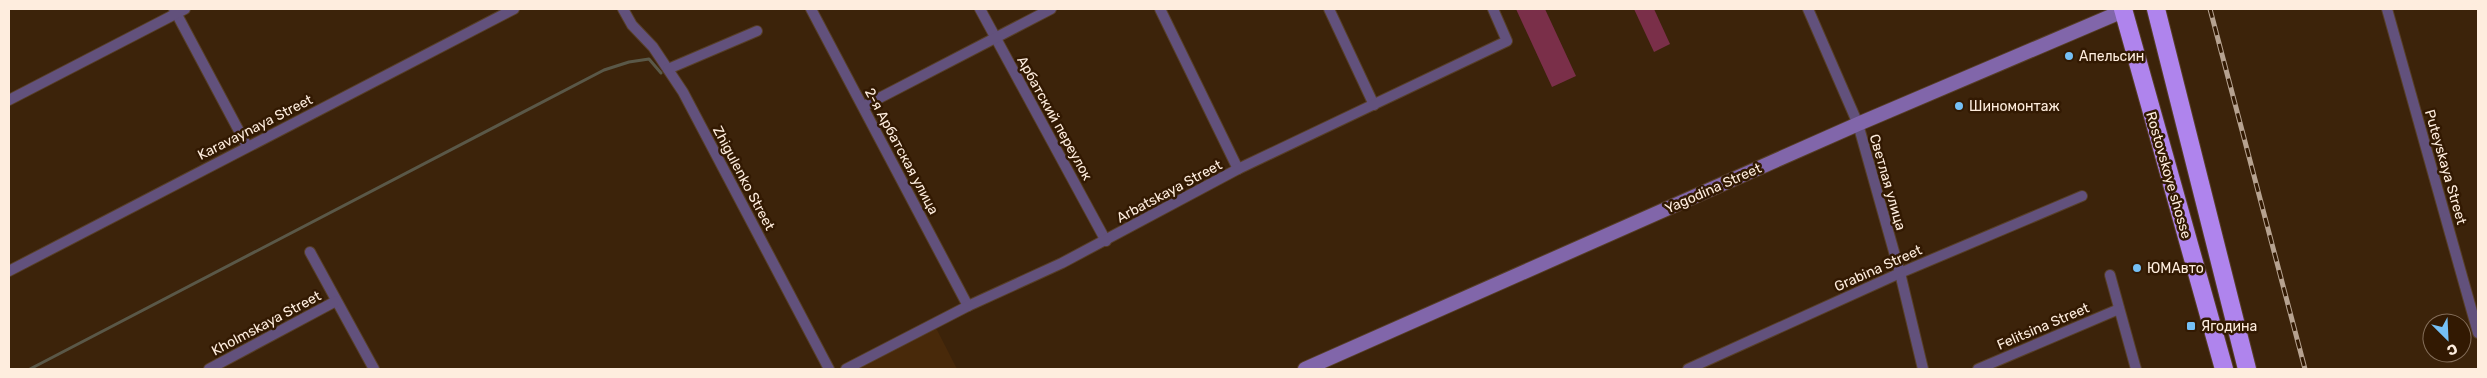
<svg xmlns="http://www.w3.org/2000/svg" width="2487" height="378" viewBox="0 0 2487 378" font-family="Rubik,sans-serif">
<rect width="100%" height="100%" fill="#3c230a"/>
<!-- built -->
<polygon fill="#48290a" points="936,328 957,369 855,369"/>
<!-- green -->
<g fill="#7a2f49">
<polygon points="1516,9 1545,9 1576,76 1552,87"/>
<polygon points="1634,9 1654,9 1670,44 1654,52"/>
</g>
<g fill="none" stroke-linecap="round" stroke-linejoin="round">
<!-- stream -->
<polyline stroke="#5a5848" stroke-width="3" points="30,369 604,70 629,62 649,59 661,73"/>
<defs>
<g id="street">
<polyline points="174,9 247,146"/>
<polyline points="623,9 632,25 653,47 683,92 829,369"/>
<polyline points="811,9 968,306"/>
<polyline points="980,9 1106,241"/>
<polyline points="1160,9 1238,169"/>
<polyline points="1329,9 1374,105"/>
<polyline points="1808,9 1858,124 1900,273 1923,369"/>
<polyline points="2387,9 2478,333"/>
<polyline points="668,69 757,31"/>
<polyline points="9,100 185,9"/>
<polyline points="864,106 1051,9"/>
<polyline points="310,252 374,369"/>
<polyline points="9,271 514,9"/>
<polyline points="2110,275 2136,369"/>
<polyline points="209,369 336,301"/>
<polyline points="846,369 968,306 1062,263 1238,169 1507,41 1493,9"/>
<polyline points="1688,369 1900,273 2082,196"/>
<polyline points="1978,369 2119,309"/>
</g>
<polyline id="secondary" points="1305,369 1858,124 2123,11"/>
<g id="highway">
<polyline points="2123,9 2224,369"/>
<polyline points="2156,9 2247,369"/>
</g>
</defs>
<!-- street casing -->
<use href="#street" stroke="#573f28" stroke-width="12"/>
<!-- secondary casing -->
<use href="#secondary" stroke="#573f28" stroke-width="16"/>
<!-- highway casing -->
<use href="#highway" stroke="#573f28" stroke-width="20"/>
<!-- street -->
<use href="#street" stroke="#62517c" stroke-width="10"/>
<!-- secondary -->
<use href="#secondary" stroke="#8166aa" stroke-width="14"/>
<!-- highway -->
<use href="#highway" stroke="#af84ed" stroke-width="18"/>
<defs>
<polyline id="rail" points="2210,9 2305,369"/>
</defs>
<!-- rail casing -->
<use href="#rail" stroke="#b6a290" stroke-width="5"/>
<!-- rail -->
<use href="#rail" stroke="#321902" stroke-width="3" stroke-dasharray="9" stroke-linecap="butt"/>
</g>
<!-- markers -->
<g fill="#75c0f6" stroke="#321902" stroke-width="2">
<circle cx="2069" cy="56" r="5"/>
<circle cx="1959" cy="106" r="5"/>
<circle cx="2137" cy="268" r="5"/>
<rect x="2186" y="321" width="10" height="10" rx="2.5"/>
</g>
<g text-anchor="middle" stroke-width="5" stroke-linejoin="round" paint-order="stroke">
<!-- poi labels -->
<g font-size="14" fill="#feedde" stroke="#321902" text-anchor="start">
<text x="2079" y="61">Апельсин</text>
<text x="1969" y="111">Шиномонтаж</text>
<text x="2147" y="273">ЮМАвто</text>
<text x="2201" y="331">Ягодина</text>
</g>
<!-- street labels -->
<g font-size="14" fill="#feedde" stroke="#321902">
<text transform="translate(1055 118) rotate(61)" y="5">Арбатский переулок</text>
<text transform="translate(255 127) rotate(-27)" y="5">Karavaynaya Street</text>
<text transform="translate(902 151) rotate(62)" y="5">2-я Арбатская улица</text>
<text transform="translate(2446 167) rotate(74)" y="5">Puteyskaya Street</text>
<text transform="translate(2169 175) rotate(74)" y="5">Rostovskoye shosse</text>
<text transform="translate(744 178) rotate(62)" y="5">Zhigulenko Street</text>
<text transform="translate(1888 182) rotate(74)" y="5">Светлая улица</text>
<text transform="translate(1713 188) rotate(-24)" y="5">Yagodina Street</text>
<text transform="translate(1169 191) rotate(-28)" y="5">Arbatskaya Street</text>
<text transform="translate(1878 268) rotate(-24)" y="5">Grabina Street</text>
<text transform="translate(266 323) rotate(-28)" y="5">Kholmskaya Street</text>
<text transform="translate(2043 326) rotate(-23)" y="5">Felitsina Street</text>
</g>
</g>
<!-- border -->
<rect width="2487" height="378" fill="none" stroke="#feedde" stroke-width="20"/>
<!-- north arrow -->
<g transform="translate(2447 338) rotate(156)"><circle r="24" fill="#321902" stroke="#846e5a"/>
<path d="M0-4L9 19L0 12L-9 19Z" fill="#75c0f6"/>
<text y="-8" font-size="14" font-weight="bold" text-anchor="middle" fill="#feedde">С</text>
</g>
</svg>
